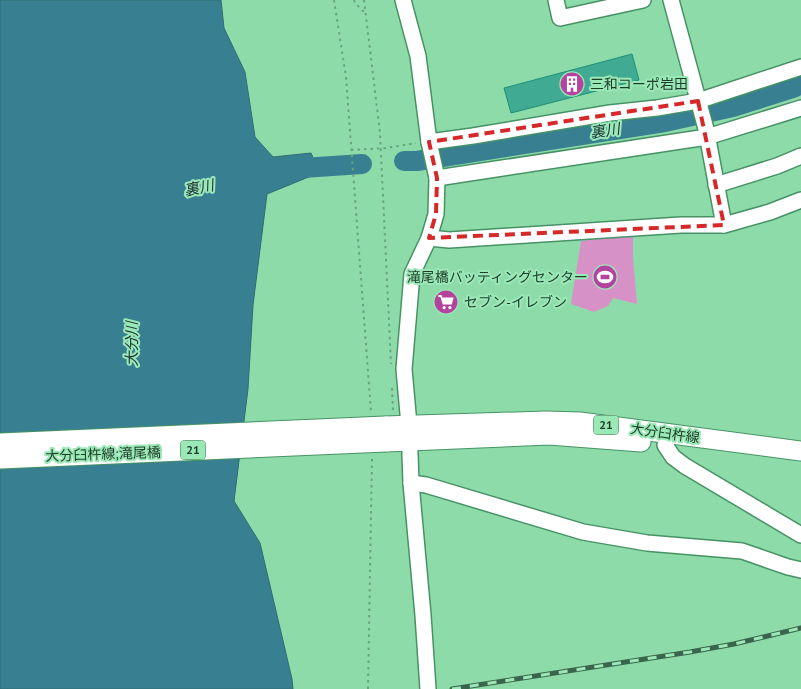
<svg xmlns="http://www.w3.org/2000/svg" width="801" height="689" viewBox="0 0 801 689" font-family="'PT Sans','Noto Sans JP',sans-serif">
<rect width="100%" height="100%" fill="#8edbaa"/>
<!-- green -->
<polygon fill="#d692c6" points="633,235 633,257 637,304 613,298 608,306 594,312 571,304 581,241"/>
<!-- water -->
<polygon fill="#388091" stroke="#306c72" points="0,0 221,0 224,28 245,72 255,137 273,157 311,153 314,160 316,174 267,194 253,305 248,389 234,501 260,543 292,679 293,689 0,689"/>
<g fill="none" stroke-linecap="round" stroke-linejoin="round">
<!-- river -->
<g stroke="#388091" stroke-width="20">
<polyline points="404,161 417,161 665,122 733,107 793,88 801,84"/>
<polyline points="288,169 362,164"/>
</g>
</g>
<!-- building -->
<polygon fill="#41aa93" stroke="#1d9079" points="632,54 639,80 511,113 504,88"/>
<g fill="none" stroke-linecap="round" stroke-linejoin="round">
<defs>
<g id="minor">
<polyline points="403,0 418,56 429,142 437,178 436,214 429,238 412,274 404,369 409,425 411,483 423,615 428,689"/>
<polyline points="556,0 560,18 643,0"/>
<polyline points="671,0 706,129 724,225"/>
<polyline points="429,142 473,136 610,113 657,108 698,101 801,67"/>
<polyline points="437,178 707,137 801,108"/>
<polyline points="716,185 777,166 801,156"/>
<polyline points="429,238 449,240 681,225 724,225 770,212 801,200"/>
<polyline points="665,445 673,457 685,466 801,535"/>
<polyline points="411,483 426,485 583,532 647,543 742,551 788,567 801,570"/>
</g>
<g id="major">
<polyline points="385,426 546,421 580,422 801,451"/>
<polyline points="386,442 549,435 641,442"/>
</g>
</defs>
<!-- minor casing -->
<use href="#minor" stroke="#469265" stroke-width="18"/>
<!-- major casing -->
<use href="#major" stroke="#469265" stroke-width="21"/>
<!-- path -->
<g stroke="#67a47e" stroke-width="2" stroke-dasharray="2.5 4" stroke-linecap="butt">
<polyline points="334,0 346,77 371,412"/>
<polyline points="354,0 355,3 366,14"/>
<polyline points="364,0 380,133 391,364"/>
<polyline points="351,150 386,148 416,143"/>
<polyline points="392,388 393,411"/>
<polyline points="368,689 372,456"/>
</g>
<!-- minor -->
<use href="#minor" stroke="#fff" stroke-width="15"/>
<!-- major -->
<use href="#major" stroke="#fff" stroke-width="19"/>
<defs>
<polyline id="rail" points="452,689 690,652 734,644 801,628"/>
</defs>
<!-- rail casing -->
<use href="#rail" stroke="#3a654b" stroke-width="5"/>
<!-- rail -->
<use href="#rail" stroke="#9be8b7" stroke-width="3" stroke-dasharray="9" stroke-linecap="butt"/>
<defs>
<g id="major-bridge">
<polyline points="0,443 385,426"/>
<polyline points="0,459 386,442"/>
</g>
</defs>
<!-- major-bridge casing -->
<use href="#major-bridge" stroke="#469265" stroke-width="21" stroke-linecap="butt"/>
<!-- major-bridge -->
<use href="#major-bridge" stroke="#fff" stroke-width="19"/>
</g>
<!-- marked area -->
<path fill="none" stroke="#d62828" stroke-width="4" stroke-dasharray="10 6" stroke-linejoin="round" d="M698 101 724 225 429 238 436 214 437 178 429 142Z"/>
<!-- icons -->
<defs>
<symbol id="building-disc" viewBox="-11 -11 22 22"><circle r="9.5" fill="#b4439f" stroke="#9be8b7"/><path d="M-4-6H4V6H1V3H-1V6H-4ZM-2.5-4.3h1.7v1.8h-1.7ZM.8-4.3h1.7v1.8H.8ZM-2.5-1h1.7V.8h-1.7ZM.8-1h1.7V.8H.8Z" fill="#fff"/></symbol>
<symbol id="stadium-disc" viewBox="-11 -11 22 22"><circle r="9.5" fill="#b4439f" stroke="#9be8b7"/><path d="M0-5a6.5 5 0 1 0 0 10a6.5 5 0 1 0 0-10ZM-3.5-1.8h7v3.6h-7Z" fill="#fff"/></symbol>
<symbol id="supermarket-disc" viewBox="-11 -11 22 22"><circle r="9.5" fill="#b4439f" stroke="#9be8b7"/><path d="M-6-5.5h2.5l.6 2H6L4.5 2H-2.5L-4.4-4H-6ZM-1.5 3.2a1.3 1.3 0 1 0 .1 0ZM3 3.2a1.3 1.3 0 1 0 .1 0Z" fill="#fff"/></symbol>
</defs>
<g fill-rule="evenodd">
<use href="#building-disc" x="558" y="70" width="28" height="28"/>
<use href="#stadium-disc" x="591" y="263" width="28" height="28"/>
<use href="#supermarket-disc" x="432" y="288" width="28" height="28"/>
</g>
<g text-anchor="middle" stroke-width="4" stroke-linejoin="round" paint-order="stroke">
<!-- shield labels -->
<g fill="#9be8b7" stroke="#437054" stroke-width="1">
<rect x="593.5" y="415.5" width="25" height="19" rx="4"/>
<rect x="180.5" y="440.5" width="25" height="19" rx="4"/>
</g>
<g font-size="12" font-weight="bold" fill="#1d3d2a">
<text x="606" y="429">21</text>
<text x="193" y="454">21</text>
</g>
<!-- poi labels -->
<g font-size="14" fill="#1d3d2a" stroke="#9be8b7" text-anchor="start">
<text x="590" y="89">三和コーポ岩田</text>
<text x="588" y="282" text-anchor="end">滝尾橋バッティングセンター</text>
<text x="464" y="307">セブン-イレブン</text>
</g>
<!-- street labels -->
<g font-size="14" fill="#1d3d2a" stroke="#9be8b7">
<text transform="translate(665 433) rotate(8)" y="5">大分臼杵線</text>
<text transform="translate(103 454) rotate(-2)" y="5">大分臼杵線;滝尾橋</text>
</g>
<!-- water labels -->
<g font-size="15" font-style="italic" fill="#20373d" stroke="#9be8b7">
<text transform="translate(605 131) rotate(-9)" y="5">裏川</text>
<text transform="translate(199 188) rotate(-12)" y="5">裏川</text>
<text transform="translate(132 344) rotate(-90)" y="5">大分川</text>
</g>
</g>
</svg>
